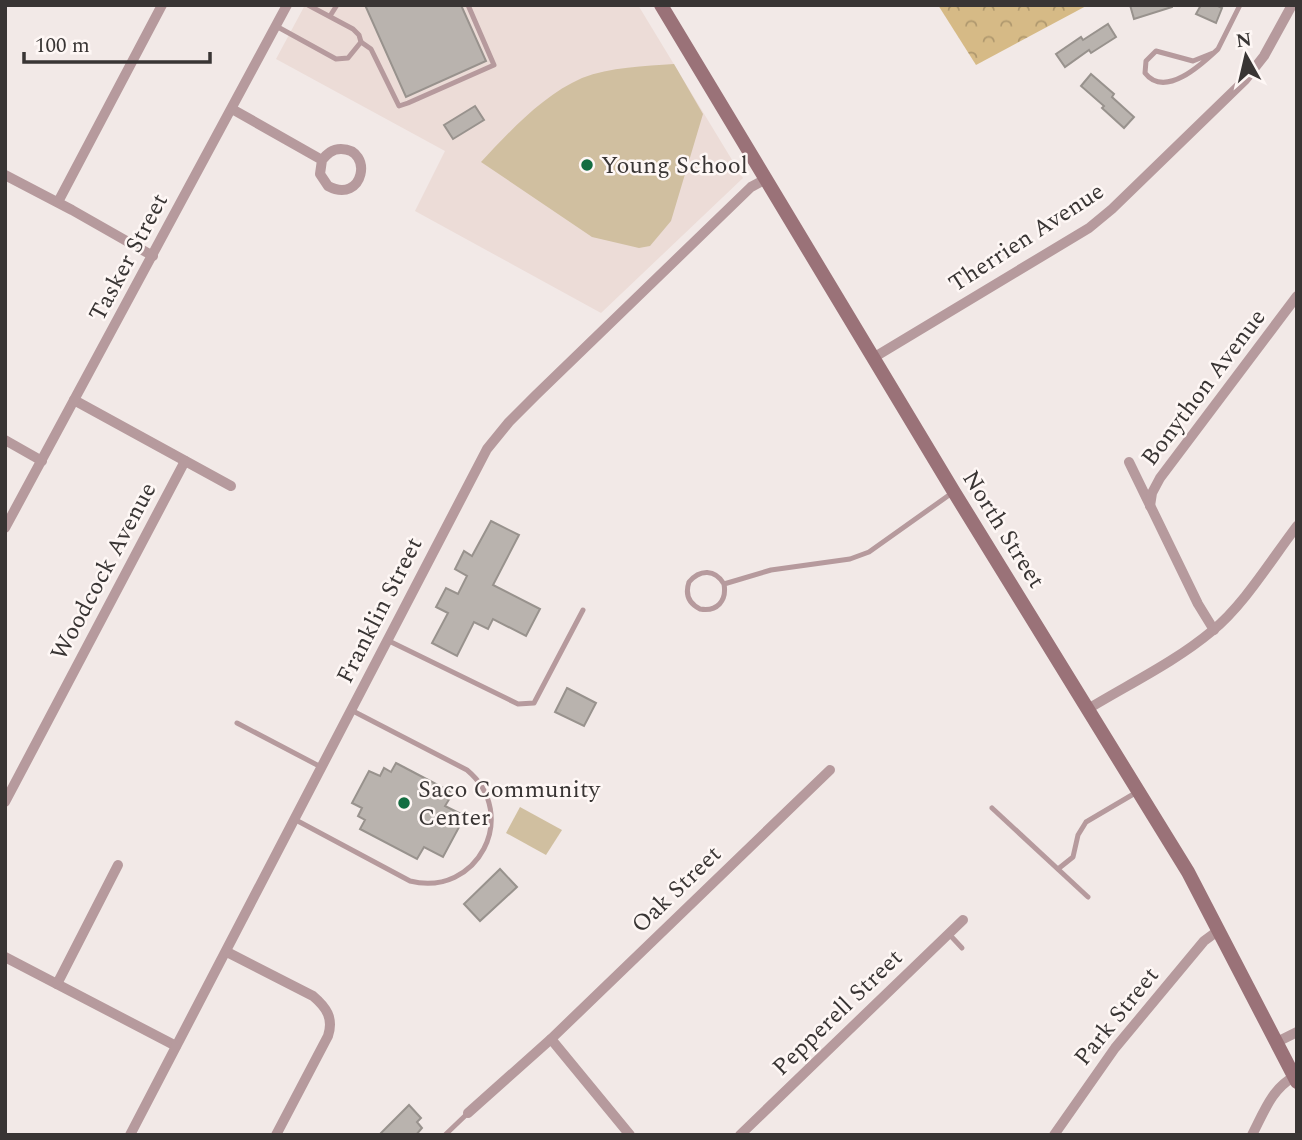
<svg xmlns="http://www.w3.org/2000/svg" width="1302" height="1140" viewBox="0 0 1302 1140" font-family="Spectral,serif">
<defs>
<pattern id="forest-crowns" width="20" height="18" patternUnits="userSpaceOnUse" patternTransform="scale(1.75)"><rect width="20" height="18" fill="#d6ba86"/><path d="M2 6a3 3 0 1 1 6 0M12 15a3 3 0 1 1 6 0" fill="none" stroke="#af986e"/></pattern>
</defs>
<rect width="100%" height="100%" fill="#f2e9e7"/>
<!-- built -->
<polygon fill="#ecdcd7" points="305,5 638,5 743,178 601,313 415,211 445,151 276,59"/>
<!-- forest -->
<polygon fill="url(#forest-crowns)" points="938,5 1088,5 976,65"/>
<!-- park -->
<g fill="#d0bfa0">
<path d="M674 64 703 114 671 221 650 246 639 248 592 237 481 162C510 131 543 95 582 78 610 67 645 66 674 64Z"/>
<polygon points="520,807 562,830 546,855 506,833"/>
</g>
<!-- building -->
<g fill="#b9b3ae" stroke="#98928d" stroke-width="2">
<polygon points="365,5 461,5 486,61 406,97"/>
<polygon points="1130,5 1172,5 1172,7 1134,19"/>
<polygon points="1201,5 1216,5 1222,8 1216,23 1196,14"/>
<polygon points="1108,24 1116,37 1091,53 1089,50 1065,67 1056,54 1081,37 1083,40"/>
<polygon points="1091,74 1114,94 1112,97 1134,117 1124,128 1102,108 1104,106 1081,86"/>
<polygon points="475,106 484,120 453,139 444,125"/>
<polygon points="491,521 519,535 493,585 540,609 526,636 493,619 488,629 474,622 457,656 432,643 448,613 436,607 446,588 458,594 467,576 455,569 464,551 472,556"/>
<polygon points="567,688 596,703 584,726 555,712"/>
<polygon points="396,763 453,793 445,806 465,816 443,857 424,847 417,859 360,829 365,820 358,816 362,808 352,803 369,771 380,776 384,768 391,772"/>
<polygon points="500,869 517,887 480,921 464,904"/>
<polygon points="409,1105 421,1118 417,1122 422,1128 416,1135 379,1135"/>
</g>
<g fill="none" stroke-linecap="round" stroke-linejoin="round">
<!-- service -->
<g stroke="#b69a9d" stroke-width="5">
<polyline points="330,16 337,5"/>
<polyline points="276,26 336,59 348,58 361,42 359,35 353,29 308,5"/>
<polyline points="361,42 371,49 399,106 408,103 494,65 468,5"/>
<path d="M1213 53 1193 61 1156 51 1146 61 1145 73C1165 99 1202 64 1218 49L1240 5"/>
<path d="M724 584C727 601 717 612 700 609 688 603 685 594 689 582 700 569 715 569 724 584L771 570 850 559 869 552 952 493"/>
<polyline points="387,640 518,704 534,703 583,610"/>
<polyline points="237,723 321,767"/>
<polyline points="992,808 1088,897"/>
<path d="M294 819 410 881C477 898 521 815 467 770L351 710"/>
<polyline points="1058,869 1073,857 1078,835 1086,822 1137,792"/>
<polyline points="949,934 962,948"/>
<polyline points="445,1135 468,1113"/>
</g>
<!-- minor -->
<g stroke="#b69a9d" stroke-width="10">
<path d="M232 109 322 160C327 154 332 149 341 149 374 149 364 205 328 186L320 174 322 160"/>
<polyline points="5,175 72,210 153,256"/>
<polyline points="58,202 162,5"/>
<polyline points="873,358 1089,228 1112,209 1245,80 1264,56 1292,5"/>
<polyline points="74,400 231,486"/>
<polyline points="5,440 42,461"/>
<polyline points="1129,462 1198,604 1214,630"/>
<polyline points="1150,506 1152,493 1160,478 1297,296"/>
<polyline points="5,528 287,5"/>
<path d="M1088 709C1129 684 1175 662 1212 631 1244 605 1271 560 1297 526"/>
<polyline points="5,802 185,461"/>
<path d="M227 952 313 996C326 1007 334 1018 328 1036L276 1135"/>
<polyline points="5,957 176,1046"/>
<polyline points="57,984 118,865"/>
<polyline points="551,1039 630,1135"/>
<polyline points="1277,1042 1297,1032"/>
<polyline points="468,1113 551,1039 830,770"/>
<polyline points="130,1135 487,449 509,422 536,395 751,187 766,179"/>
<polyline points="740,1135 963,920"/>
<polyline points="1054,1135 1115,1048 1204,941 1219,930"/>
<path d="M1252 1135C1263 1114 1272 1088 1294 1077"/>
</g>
<!-- secondary -->
<polyline stroke="#9a7278" stroke-width="14" points="661,5 954,492 1188,872 1297,1082"/>
</g>
<!-- markers -->
<g fill="#136d41" stroke="#fef7f5" stroke-width="2.5">
<circle cx="587" cy="165" r="7"/>
<circle cx="404" cy="803" r="7"/>
</g>
<g text-anchor="middle" stroke-width="5" stroke-linejoin="round" paint-order="stroke">
<!-- poi labels -->
<g font-size="24" fill="#393534" stroke="#fef7f5" text-anchor="start">
<text x="601" y="173">Young School</text>
<text x="418" y="797">Saco Community<tspan x="418" dy="28">Center</tspan></text>
</g>
<!-- street labels -->
<g font-size="24" fill="#393534" stroke="#fef7f5">
<text transform="translate(1026 237) rotate(-33)" y="8">Therrien Avenue</text>
<text transform="translate(128 257) rotate(-62)" y="8">Tasker Street</text>
<text transform="translate(1203 387) rotate(-53)" y="8">Bonython Avenue</text>
<text transform="translate(1004 529) rotate(58)" y="8">North Street</text>
<text transform="translate(103 571) rotate(-62)" y="8">Woodcock Avenue</text>
<text transform="translate(379 610) rotate(-63)" y="8">Franklin Street</text>
<text transform="translate(676 889) rotate(-44)" y="8">Oak Street</text>
<text transform="translate(837 1012) rotate(-44)" y="8">Pepperell Street</text>
<text transform="translate(1116 1016) rotate(-51)" y="8">Park Street</text>
</g>
</g>
<!-- border -->
<rect width="1302" height="1140" fill="none" stroke="#393534" stroke-width="14"/>
<!-- north arrow -->
<g transform="translate(1246 56) rotate(352)" stroke="#fef7f5" stroke-width="5" paint-order="stroke">
<path d="M0-5L12 26L0 18L-12 26Z" fill="#393534"/>
<text y="-10" font-size="19" font-weight="bold" text-anchor="middle" fill="#393534">N</text>
</g>
<!-- scale -->
<path d="M24 52v10h186v-10" fill="none" stroke="#393534" stroke-width="3.5"/>
<text x="35" y="52" font-size="21" fill="#393534" stroke="#fef7f5" stroke-width="5" paint-order="stroke">100 m</text>
</svg>
